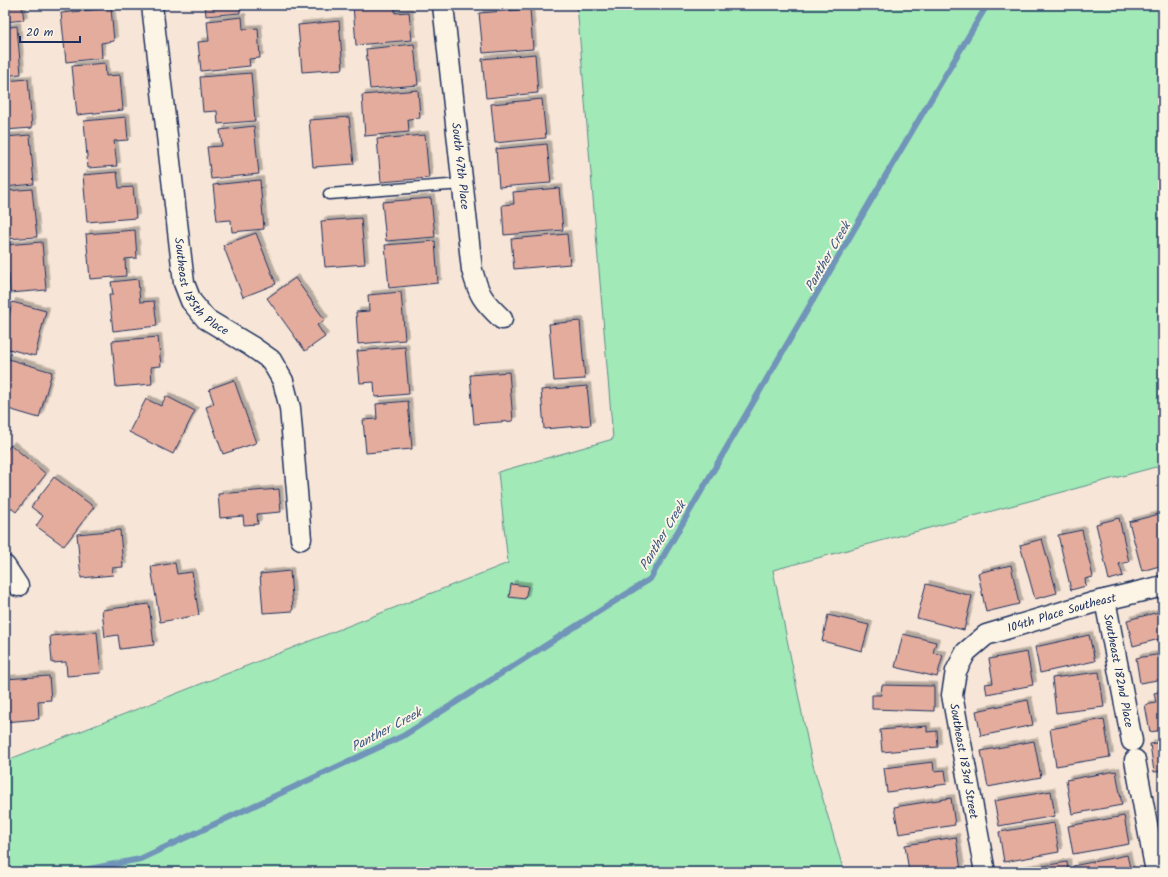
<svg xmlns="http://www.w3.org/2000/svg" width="1168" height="877" viewBox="0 0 1168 877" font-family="Kalam,sans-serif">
<defs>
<filter id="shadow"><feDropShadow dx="3.5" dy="-3.5" stdDeviation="0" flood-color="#0004"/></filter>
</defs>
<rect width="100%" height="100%" fill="#f7e6d7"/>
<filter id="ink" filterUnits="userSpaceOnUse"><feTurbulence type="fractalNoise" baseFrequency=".025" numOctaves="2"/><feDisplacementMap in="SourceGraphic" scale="8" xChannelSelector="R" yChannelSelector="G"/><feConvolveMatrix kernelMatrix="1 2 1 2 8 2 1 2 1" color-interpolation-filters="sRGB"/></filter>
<g filter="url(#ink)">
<!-- green -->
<polygon fill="#a1e9b7" stroke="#5e8c8a" points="577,5 1163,5 1163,465 773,570 811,758 844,872 5,872 5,761 508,563 498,472 613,439"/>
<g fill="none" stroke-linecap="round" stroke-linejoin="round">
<!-- stream -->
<polyline stroke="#7194b9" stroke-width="6" points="74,872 140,859 403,736 650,579 883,180 987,5"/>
</g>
<!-- building -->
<g fill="#e4ac9d" stroke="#1b2f5e" filter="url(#shadow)">
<polygon points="5,5 22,5 24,20 5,22"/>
<polygon points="205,5 240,5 240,13 206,16"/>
<polygon points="353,5 395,5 395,13 409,12 412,40 356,45"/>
<polygon points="111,8 114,41 101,43 102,58 66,62 61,13"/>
<polygon points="530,9 533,49 483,53 479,13"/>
<polygon points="242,17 243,29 258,28 260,58 249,59 250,66 201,71 198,42 209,41 207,21"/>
<polygon points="339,21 343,69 302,72 298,25"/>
<polygon points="17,26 21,74 5,76 5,28"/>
<polygon points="414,44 418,85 370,89 366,49"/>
<polygon points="535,54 538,93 486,98 482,59"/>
<polygon points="105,63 106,76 120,75 123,110 77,115 72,66"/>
<polygon points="251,73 255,121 218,124 217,111 203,112 200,77"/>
<polygon points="28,79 32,128 5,130 5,81"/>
<polygon points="418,90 420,118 408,119 409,132 365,136 362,95"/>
<polygon points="542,99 546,138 495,143 491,104"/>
<polygon points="126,117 128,140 114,141 117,166 88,168 84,121"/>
<polygon points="349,117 354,164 313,167 309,120"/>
<polygon points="254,126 259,174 211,179 207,147 222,146 220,130"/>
<polygon points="30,135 34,184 5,187 5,137"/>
<polygon points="425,135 429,178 381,182 377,139"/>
<polygon points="547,144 551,183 499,187 496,149"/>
<polygon points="117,172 119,188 133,187 136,218 87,222 83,175"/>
<polygon points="260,180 264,229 232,232 231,220 217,221 213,185"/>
<polygon points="559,188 563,230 504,235 502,205 514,204 513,192"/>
<polygon points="32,189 37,237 5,239 5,191"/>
<polygon points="431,198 435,237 386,241 382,202"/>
<polygon points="361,218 365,264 325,267 321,221"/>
<polygon points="135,230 137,258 125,259 126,276 90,279 86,234"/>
<polygon points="256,233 276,284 243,297 223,245"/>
<polygon points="567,234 570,264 514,269 511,239"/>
<polygon points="435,241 438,283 389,288 385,245"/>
<polygon points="42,242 46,290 10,293 9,273 5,273 5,245"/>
<polygon points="295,278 325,320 317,325 325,337 305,351 267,298"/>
<polygon points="138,279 140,302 154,301 157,326 113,331 109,295 113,295 111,282"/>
<polygon points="401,292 405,340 358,344 356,312 369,311 368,295"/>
<polygon points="12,302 46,311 35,356 5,348 5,315 9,316"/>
<polygon points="580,321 585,379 554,381 549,324"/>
<polygon points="158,337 161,366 151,367 152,384 116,387 112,341"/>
<polygon points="405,347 409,394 375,397 374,382 360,383 357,351"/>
<polygon points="5,358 52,372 39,418 5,408 5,396 7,389 5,389"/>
<polygon points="509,372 513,421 474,424 470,375"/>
<polygon points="234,380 256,443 223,454 206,407 214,404 209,389"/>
<polygon points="587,386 591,425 544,429 541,390"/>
<polygon points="166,396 195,411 173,454 129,432 146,399 161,406"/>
<polygon points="408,401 412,449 366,453 363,420 377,419 376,404"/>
<polygon points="11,445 46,474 16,512 5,503 5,452"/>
<polygon points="54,477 94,507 64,546 36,526 43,516 31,507"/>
<polygon points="279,489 281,512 257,514 258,524 244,525 243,516 220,518 218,494"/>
<polygon points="1163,513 1163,565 1142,571 1129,522"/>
<polygon points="1119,518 1129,562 1119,564 1123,576 1109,580 1096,524"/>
<polygon points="120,530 123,567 112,568 113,575 81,578 77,534"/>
<polygon points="1082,530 1093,577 1085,579 1086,586 1071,590 1058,535"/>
<polygon points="1042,539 1057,593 1035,599 1020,545"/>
<polygon points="175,563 177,574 192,572 199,615 160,622 151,567"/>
<polygon points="1011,565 1019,604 986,612 978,573"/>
<polygon points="290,571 293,611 263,613 260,574"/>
<polygon points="511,584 528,586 525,599 509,597"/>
<polygon points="926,584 972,596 964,630 917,618"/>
<polygon points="149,604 154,645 120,649 118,635 105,637 102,610"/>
<polygon points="1163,611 1163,638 1133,646 1127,620"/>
<polygon points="828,615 869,625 862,651 822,641"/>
<polygon points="97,632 101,673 67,676 66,662 52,663 50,636"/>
<polygon points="903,634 936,642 933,653 943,655 937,677 895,667"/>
<polygon points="1089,635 1095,661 1040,673 1035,647"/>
<polygon points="1027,652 1033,685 987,694 985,684 993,683 989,659"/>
<polygon points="1163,654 1163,679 1140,683 1136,658"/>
<polygon points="1099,672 1104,707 1056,713 1052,678"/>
<polygon points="49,676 51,700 38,701 39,719 5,722 5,679"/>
<polygon points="882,685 934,686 934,711 872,709 872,695 881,695"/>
<polygon points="1163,691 1163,730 1150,732 1145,705 1156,703 1154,693"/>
<polygon points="1028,700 1033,725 981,736 976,711"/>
<polygon points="1104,719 1110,757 1056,766 1050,729"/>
<polygon points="927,726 927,732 937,731 938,747 882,752 880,730"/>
<polygon points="1034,741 1041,777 988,787 981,751"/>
<polygon points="1163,742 1163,771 1154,772 1150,744"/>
<polygon points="933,762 934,771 945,770 947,784 887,792 884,768"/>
<polygon points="1116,771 1122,805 1072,814 1066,780"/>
<polygon points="1051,791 1055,816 999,826 994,801"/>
<polygon points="951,798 955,825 899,834 894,807"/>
<polygon points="1124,816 1129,844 1073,854 1068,826"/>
<polygon points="1054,823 1059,852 1004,862 999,832"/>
<polygon points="956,837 961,870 951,872 909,872 905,845"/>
<polygon points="1127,855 1131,872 1075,872 1073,866"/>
<polygon points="1067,862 1068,872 1019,872 1019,870"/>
</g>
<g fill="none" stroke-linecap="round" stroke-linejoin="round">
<defs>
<polyline id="lane" points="329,194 462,184"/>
<g id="street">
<path id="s1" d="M152 5 184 283 191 301 206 319 251 346 271 360 283 381 290 408 301 539"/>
<path id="s2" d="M443 5 472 270C479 295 482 300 502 319"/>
<polyline points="5,566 18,586"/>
<path id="s3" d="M1105 600 1132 741"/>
<polyline points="1135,760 1156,872"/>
<path id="s4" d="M985 872 952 695 956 671 966 652 986 635 1092 603 1163 586"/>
</g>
</defs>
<!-- lane casing -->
<use href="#lane" stroke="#1b2f5e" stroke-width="13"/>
<!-- street casing -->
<use href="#street" stroke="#1b2f5e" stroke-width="23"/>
<!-- lane -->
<use href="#lane" stroke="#fcf5e5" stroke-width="10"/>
<!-- street -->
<use href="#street" stroke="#fcf5e5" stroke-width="20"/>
</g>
</g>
<g text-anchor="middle" stroke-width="4" stroke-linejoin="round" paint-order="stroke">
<!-- street labels -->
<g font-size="12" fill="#1b2f5e" stroke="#fcf5e5">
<text dy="4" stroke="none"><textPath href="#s2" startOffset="162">South 47th Place</textPath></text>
<text dy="4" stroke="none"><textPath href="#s1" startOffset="291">Southeast 185th Place</textPath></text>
<text dy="4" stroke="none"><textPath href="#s4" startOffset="331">104th Place Southeast</textPath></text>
<text dy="4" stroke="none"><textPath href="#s3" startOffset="72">Southeast 182nd Place</textPath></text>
<text transform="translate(964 761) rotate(80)" y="4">Southeast 183rd Street</text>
</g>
<!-- water labels -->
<g font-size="13" font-style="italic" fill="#3f5984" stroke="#fcf5e5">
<text transform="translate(827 256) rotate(-60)" y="5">Panther Creek</text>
<text transform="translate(662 535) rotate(-59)" y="5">Panther Creek</text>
<text transform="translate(386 729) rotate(-28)" y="5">Panther Creek</text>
</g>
</g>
<!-- margin -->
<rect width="1168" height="877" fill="none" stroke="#fcf5e5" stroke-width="20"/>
<rect x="10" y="10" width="1148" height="857" fill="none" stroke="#1b2f5e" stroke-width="1.5" filter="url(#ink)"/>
<!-- scale -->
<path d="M20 36v6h60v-6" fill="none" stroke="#1b2f5e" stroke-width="2"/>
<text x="26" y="36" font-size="12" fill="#1b2f5e" stroke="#fcf5e5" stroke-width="3" paint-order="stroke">20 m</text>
</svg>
